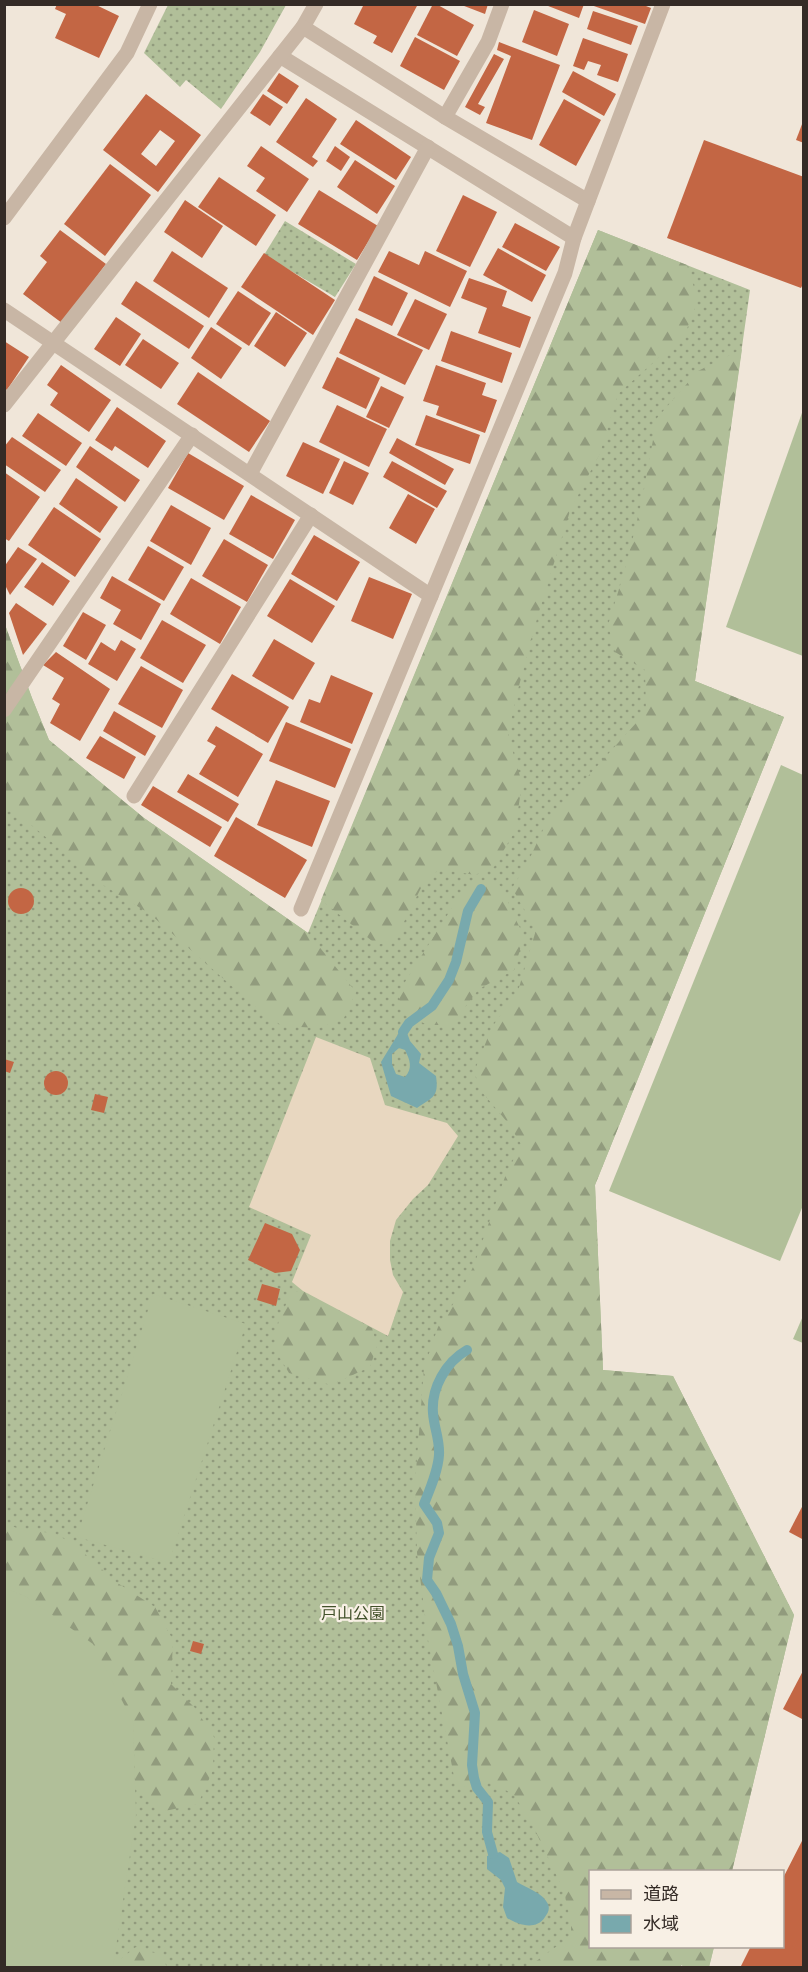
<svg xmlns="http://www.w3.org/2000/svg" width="808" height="1972" viewBox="0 0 808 1972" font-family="Helvetica,'Noto Sans JP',sans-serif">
<defs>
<pattern id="grass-dots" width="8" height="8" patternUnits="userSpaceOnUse" patternTransform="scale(1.5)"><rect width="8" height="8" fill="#b1bf99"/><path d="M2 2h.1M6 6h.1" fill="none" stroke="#919b7d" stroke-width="1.8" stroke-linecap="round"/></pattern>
<pattern id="forest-firs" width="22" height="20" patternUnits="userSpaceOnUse" patternTransform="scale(1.5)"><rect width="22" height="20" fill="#b1bf99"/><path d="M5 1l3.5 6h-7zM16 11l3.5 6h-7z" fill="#919b7d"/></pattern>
</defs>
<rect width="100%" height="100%" fill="#f0e6d9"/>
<!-- grass -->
<g fill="url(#grass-dots)">
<polygon points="168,5 168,4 286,5 260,52 221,109 186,80 180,87 144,53"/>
<polygon points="285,221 356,264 335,297 264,255"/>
<polygon points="598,230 750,290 695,681 784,717 595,1185 603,1370 673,1376 794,1615 732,1871 590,1872 590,1946 714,1947 709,1967 686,1967 681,1965 680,1968 5,1967 4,622 32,698 49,740 144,818 308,933"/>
</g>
<!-- forest -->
<g fill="url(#forest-firs)">
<polygon points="598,230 687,265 698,300 685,334 618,394 600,453 570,511 538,615 516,697 508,735 522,783 515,831 494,867 475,875 440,869 424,882 395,940 377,945 321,900"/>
<polygon points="742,349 695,681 784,717 595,1185 603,1370 673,1376 794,1615 732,1871 590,1872 590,1946 714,1947 709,1967 686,1967 681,1965 680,1968 528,1967 571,1936 571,1923 564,1891 532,1824 514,1795 492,1782 467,1788 455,1782 428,1640 417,1553 415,1484 424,1368 438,1327 459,1295 474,1265 505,1177 521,1144 508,1123 482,1092 474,1072 492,1027 518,991 536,930 512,888 527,864 550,815 590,774 646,712 645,670 615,652 608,625 626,566 642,500 657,418 698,371"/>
<polygon points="4,622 32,698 49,740 144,818 308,933 356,992 344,1018 319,1028 282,1026 252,1004 150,914 103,885 5,803"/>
<polygon points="490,879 503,888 511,910 524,936 514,970 479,989 451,1025 428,1025 403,1014 398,993 458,898 471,883"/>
<polygon points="303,1291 372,1328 377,1346 370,1367 331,1385 289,1373 274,1348 279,1319 292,1292"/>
<polygon points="4,1523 22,1530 54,1533 75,1545 116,1582 155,1607 173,1640 171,1684 195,1708 214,1737 213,1770 198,1804 160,1812 146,1799 135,1783 133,1722 27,1597 5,1588"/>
<polygon points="136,1947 161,1955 167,1967 113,1968 113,1965"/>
</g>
<!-- pitch -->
<g fill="#b1bf99">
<polygon points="803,410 803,656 726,627"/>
<polygon points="781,765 803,775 804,1203 780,1261 609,1191"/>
<polygon points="153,1294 246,1324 169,1563 77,1537"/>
<polygon points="803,1316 804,1343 803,1343 793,1339"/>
<polygon points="4,1588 27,1597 93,1644 133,1722 136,1815 113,1967 5,1967"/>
</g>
<!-- plaza -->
<polygon fill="#e8d7c0" points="316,1037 370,1058 385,1105 447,1123 458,1136 428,1185 413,1199 396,1220 390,1241 390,1260 393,1275 403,1292 388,1336 303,1291 292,1282 311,1235 249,1207"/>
<!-- water -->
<g fill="#78a9ad" fill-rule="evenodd">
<path d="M400 1031 407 1033 410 1041 421 1054 419 1063 436 1076C439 1097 433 1097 417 1108L391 1096 381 1062ZM399 1048 405 1050C410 1060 413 1068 405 1077L396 1074 392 1064V1054Z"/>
<path d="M500 1852 509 1858 517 1882C527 1888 543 1893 548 1904 550 1909 548 1913 545 1917 536 1931 518 1925 507 1918L503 1907 505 1888 501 1880 487 1869V1856Z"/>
</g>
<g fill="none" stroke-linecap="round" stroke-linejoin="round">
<!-- stream -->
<g stroke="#78a9ad" stroke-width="10">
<polyline points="403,1032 409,1023 432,1006 449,980 456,962 468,911 481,889"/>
<path d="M467 1350C446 1362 431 1388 433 1413 434 1428 440 1440 439 1455 438 1471 430 1489 424 1504L437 1523 439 1533 429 1558 427 1580 436 1593 451 1624 458 1646 463 1674 475 1713 472 1765 474 1778 477 1788 488 1802 487 1832 493 1854"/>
</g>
</g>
<!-- building -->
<g fill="#c36644" fill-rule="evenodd">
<polygon points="57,4 94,4 119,16 99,58 55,38 66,14 55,9"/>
<polygon points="364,4 418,4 392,53 373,43 377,36 354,24"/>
<polygon points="433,4 436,4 474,25 457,56 417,35"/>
<polygon points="459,4 488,4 485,14"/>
<polygon points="543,4 584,4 579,18"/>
<polygon points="641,4 651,8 645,24 591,5"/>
<polygon points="534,10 569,24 557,56 522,42"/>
<polygon points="593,11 638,26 631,45 587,29"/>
<polygon points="415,37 460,61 444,90 400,66"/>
<polygon points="583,38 628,54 618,82 597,75 601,65 588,61 584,70 573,66"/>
<polygon points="499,42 560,65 532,140 486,123 511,56 497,50"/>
<polygon points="494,54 504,59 478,104 485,107 480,115 465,107"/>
<polygon points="573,71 616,94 604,116 562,92"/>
<polygon points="279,73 299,86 287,104 267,91"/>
<path d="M146 94 201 135 158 192 103 150ZM160 130 175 141 156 166 141 154Z"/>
<polygon points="263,94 283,107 270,126 250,113"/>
<polygon points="306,98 337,119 312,157 318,161 313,167 276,142"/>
<polygon points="564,99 601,120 576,166 539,145"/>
<polygon points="804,119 804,143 796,140"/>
<polygon points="356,120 411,157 396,180 340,144"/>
<polygon points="704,140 804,177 804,282 801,288 667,238"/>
<polygon points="261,146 309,179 287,212 256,191 265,178 247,166"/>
<polygon points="335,146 350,157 341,171 326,161"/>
<polygon points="355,160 395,186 377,214 337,187"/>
<polygon points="110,164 151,195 105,256 64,224"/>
<polygon points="219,177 276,215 256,246 198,207"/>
<polygon points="319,190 378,226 357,260 298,224"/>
<polygon points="463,195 497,212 470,267 436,251"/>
<polygon points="185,200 223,226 202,258 164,232"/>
<polygon points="515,223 560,247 546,271 502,247"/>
<polygon points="60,230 106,264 62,323 23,294 47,262 40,256"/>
<polygon points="498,248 546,275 532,302 483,275"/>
<polygon points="172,251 228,288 209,318 153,281"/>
<polygon points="389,251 419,265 425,251 467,271 450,307 378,272"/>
<polygon points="264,253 335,300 313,335 241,287"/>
<polygon points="374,276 408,293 392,326 358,310"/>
<polygon points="469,278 507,291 502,306 531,317 520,348 478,333 487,308 461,298"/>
<polygon points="136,281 204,326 189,349 121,304"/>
<polygon points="238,291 271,313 249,346 216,324"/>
<polygon points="415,299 447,314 429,350 397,335"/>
<polygon points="276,312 307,333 285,367 254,346"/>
<polygon points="116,317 141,334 120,366 94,349"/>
<polygon points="356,318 423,350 405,385 339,353"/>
<polygon points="211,327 242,348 221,379 191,358"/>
<polygon points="451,331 512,353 502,383 441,361"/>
<polygon points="143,339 179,363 161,389 125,365"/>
<polygon points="4,341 29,357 7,390 4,388"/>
<polygon points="337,357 380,378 366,409 322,388"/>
<polygon points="61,365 111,400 89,432 50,405 58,393 47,385"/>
<polygon points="436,365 486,383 482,395 497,400 485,433 436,415 439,406 423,401"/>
<polygon points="198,372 270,421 249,452 177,404"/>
<polygon points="381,386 404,397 389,428 366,417"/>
<polygon points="337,405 387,429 369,467 319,442"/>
<polygon points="117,407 166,441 148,468 115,446 112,451 95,440"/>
<polygon points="38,413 82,443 66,466 22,436"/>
<polygon points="426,415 480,435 470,464 415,445"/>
<polygon points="12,437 61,470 45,492 4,464 4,447"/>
<polygon points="397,438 454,469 445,485 389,453"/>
<polygon points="303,442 340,459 323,494 286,476"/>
<polygon points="90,446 140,480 125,502 76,467"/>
<polygon points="188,453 244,486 224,520 168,488"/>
<polygon points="344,461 369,473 353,505 329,493"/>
<polygon points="392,461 447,491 437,508 383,477"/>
<polygon points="4,472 40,497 9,541 4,538"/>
<polygon points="76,478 118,507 100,533 59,504"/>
<polygon points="408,494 435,509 416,544 389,528"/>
<polygon points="251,495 295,520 273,559 229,534"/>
<polygon points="171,505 211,528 191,565 150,541"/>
<polygon points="54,507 101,539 75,577 28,545"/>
<polygon points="314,535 360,562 337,601 291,574"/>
<polygon points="224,539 268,565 247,602 202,576"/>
<polygon points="148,546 184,567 164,601 128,580"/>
<polygon points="18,547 37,559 10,595 4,583 4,567"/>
<polygon points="42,562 70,581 53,606 24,587"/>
<polygon points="112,576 161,604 141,640 113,624 121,610 100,598"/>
<polygon points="369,577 412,594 393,639 351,621"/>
<polygon points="191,578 241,607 220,644 170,614"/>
<polygon points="290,579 335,606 312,643 267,616"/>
<polygon points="16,603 47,624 23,655 9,613"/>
<polygon points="83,612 106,625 86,660 63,646"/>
<polygon points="162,620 206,645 183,683 140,658"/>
<polygon points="274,639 315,663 293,700 252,676"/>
<polygon points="121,640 136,649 117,681 88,664 101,642 115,651"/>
<polygon points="56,652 110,689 80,741 50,723 60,704 52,699 64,678 43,665"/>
<polygon points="141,666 183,690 162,728 118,704"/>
<polygon points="232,674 289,707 268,743 211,709"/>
<polygon points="331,675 373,693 352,744 300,722 309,699 320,703"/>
<polygon points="114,711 156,736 145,756 103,731"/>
<polygon points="286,722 351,749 335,788 269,761"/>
<polygon points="216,726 263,754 238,797 199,774 216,746 207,741"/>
<polygon points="100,736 136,757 124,779 86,758"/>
<polygon points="188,774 239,804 228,822 177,792"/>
<polygon points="276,780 330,801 312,847 257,825"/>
<polygon points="153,786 222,827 210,847 141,805"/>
<polygon points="236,817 307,860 285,898 214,856"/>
<circle cx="21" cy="901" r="13"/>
<polygon points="4,1059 14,1062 10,1073 4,1071"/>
<circle cx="56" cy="1083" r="12"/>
<polygon points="95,1094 108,1097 104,1113 91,1110"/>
<polygon points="265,1223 292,1234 300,1250 291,1271 275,1273 248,1260"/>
<polygon points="262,1284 280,1289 276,1306 257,1300"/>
<polygon points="804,1503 804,1540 789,1532"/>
<polygon points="193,1641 204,1644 201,1654 190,1651"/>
<polygon points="804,1669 804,1720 783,1709"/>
<polygon points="804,1837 804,1968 740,1968 751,1946 782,1946 782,1880"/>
</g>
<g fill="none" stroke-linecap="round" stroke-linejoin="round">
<!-- minor -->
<g stroke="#c8b6a5" stroke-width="15">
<polyline points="316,4 303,27 445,117 588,201"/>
<polyline points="280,56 574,238"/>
<polyline points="445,117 488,42 502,4"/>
<polyline points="4,218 127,53 150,4"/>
<polyline points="4,310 431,596"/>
<polyline points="4,405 303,27"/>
<polyline points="250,474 428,147"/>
<polyline points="4,710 192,435"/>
<polyline points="134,796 311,515"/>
<polyline points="301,909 565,273 574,238 588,201 663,4"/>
</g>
</g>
<g text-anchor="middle" stroke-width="4.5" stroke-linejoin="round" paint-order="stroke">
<!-- park labels -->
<g font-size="16" fill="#42512a" stroke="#f8f0e5">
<text x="353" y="1619">戸山公園</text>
</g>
</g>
<!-- border -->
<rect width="808" height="1972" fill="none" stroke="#342b26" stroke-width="12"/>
<!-- legend -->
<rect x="589" y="1870" width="195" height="78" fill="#f8f0e5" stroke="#aaa199" stroke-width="1.5"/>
<rect x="601" y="1890" width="30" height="9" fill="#c8b6a5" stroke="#aaa199" stroke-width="1.5"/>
<text x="643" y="1900" font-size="18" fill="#342b26">道路</text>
<rect x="601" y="1915" width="30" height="18" fill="#78a9ad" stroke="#aaa199" stroke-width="1.5"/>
<text x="643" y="1930" font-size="18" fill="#342b26">水域</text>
</svg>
